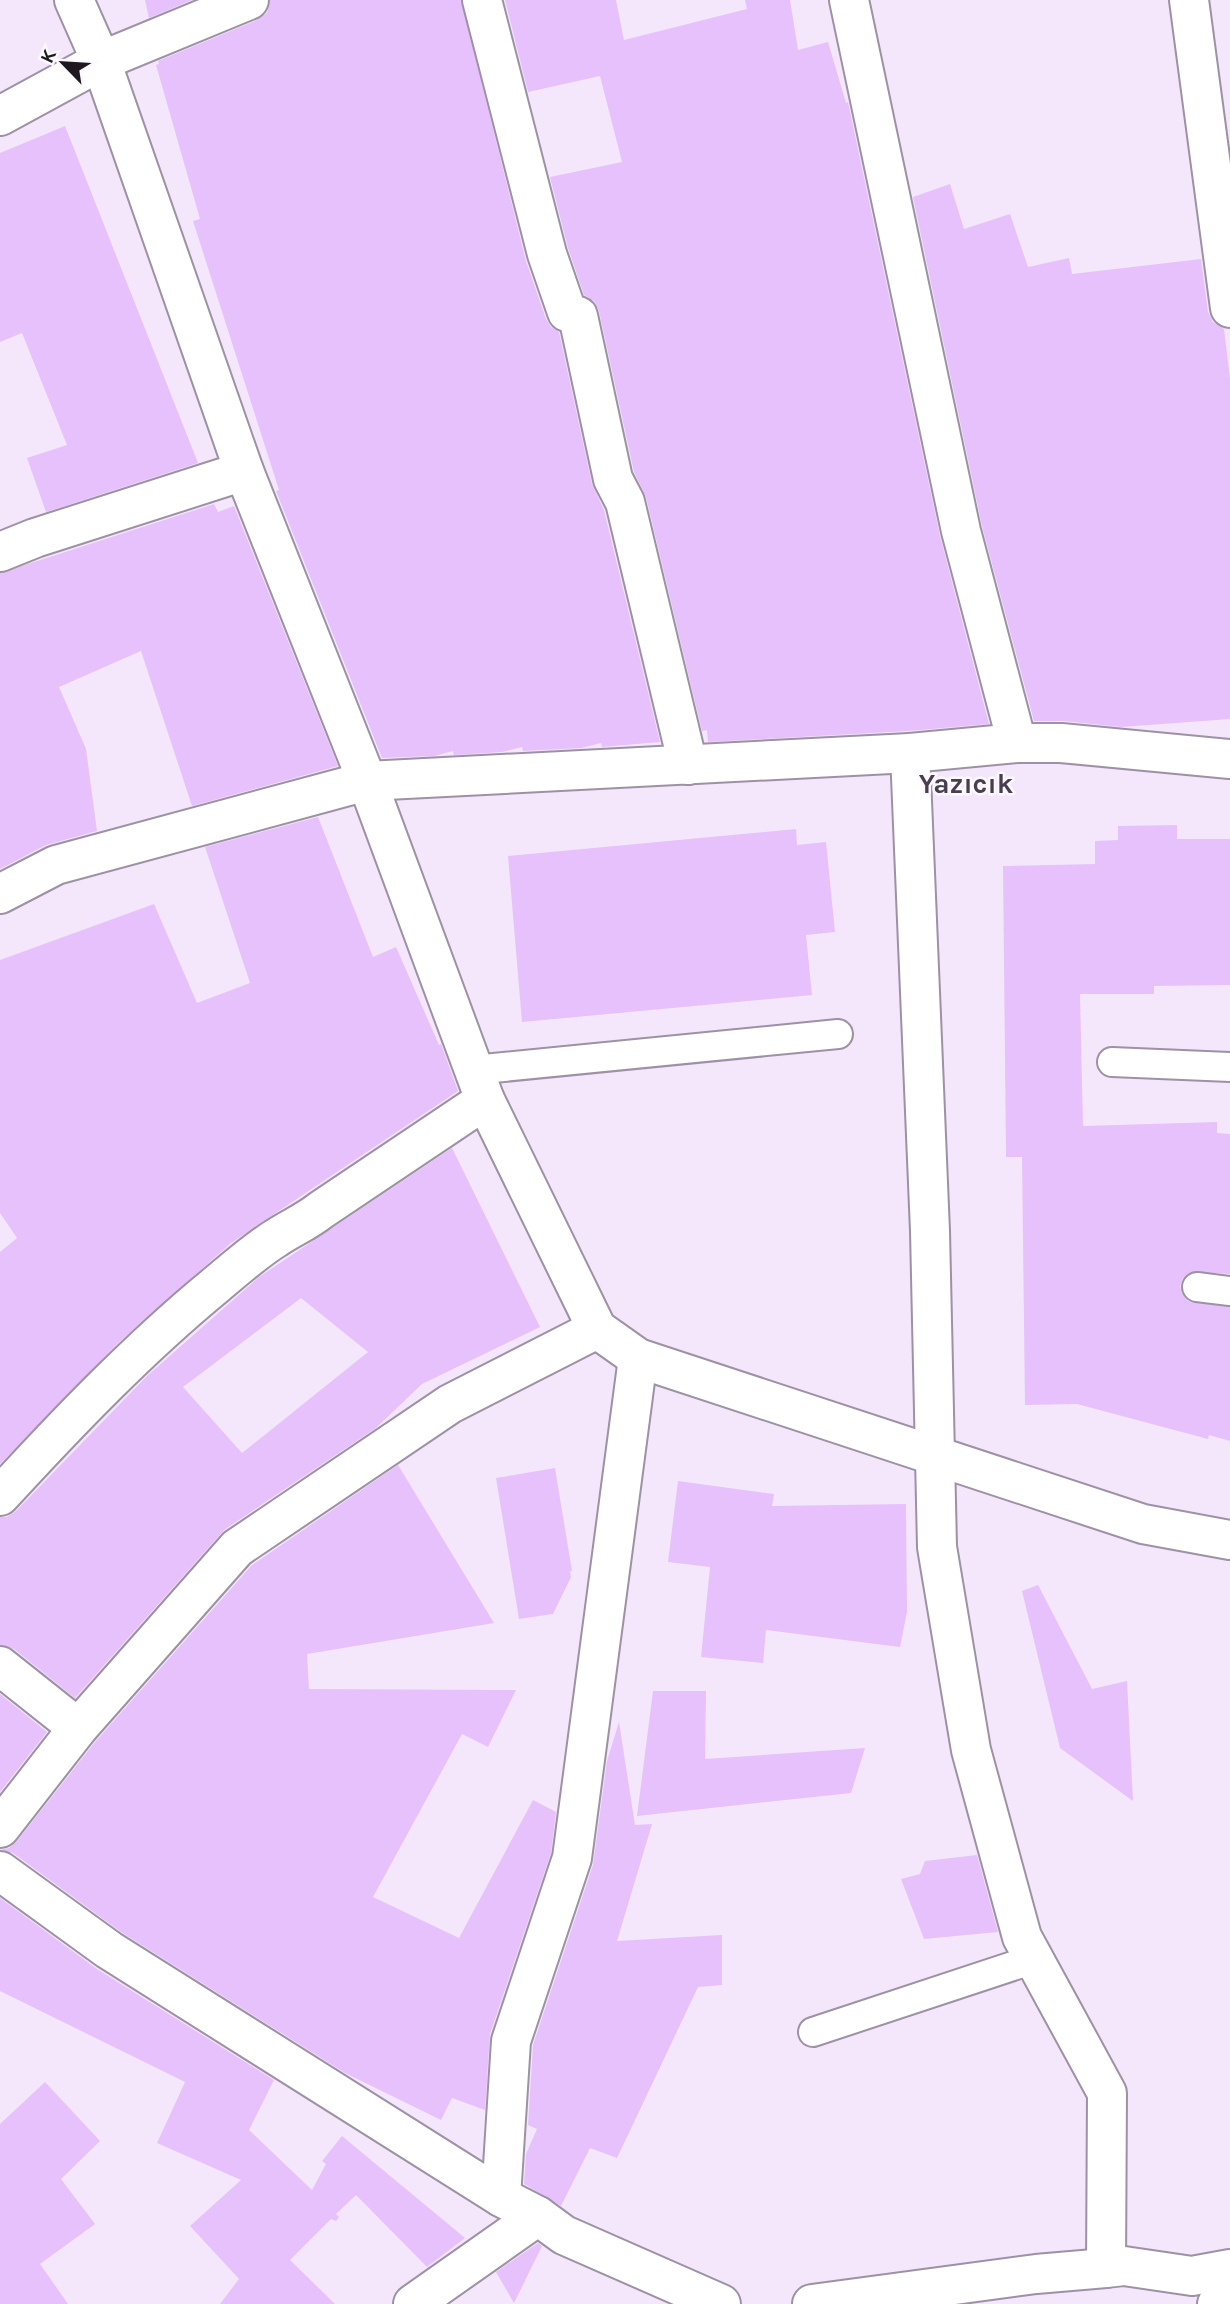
<svg xmlns="http://www.w3.org/2000/svg" width="1230" height="2304" viewBox="0 0 1230 2304" font-family="Karla,sans-serif">
<rect width="100%" height="100%" fill="#f4e7fc"/>
<!-- building -->
<g fill="#e7c1fc" fill-rule="evenodd">
<polygon points="145,0 192,0 149,18"/>
<polygon points="270,0 461,0 526,261 546,319 551,327 559,332 592,484 604,510 660,742 602,747 601,743 581,748 523,751 522,747 502,752 454,755 453,751 434,756 382,758 276,491 279,490 193,221 200,219 156,65 159,64 158,61 257,20 267,13"/>
<polygon points="505,0 616,0 624,40 747,9 745,0 790,0 798,50 828,42 846,103 848,102 940,536 989,724 908,731 708,742 707,730 702,731 646,497 634,472 599,311 594,301 584,295 568,248 550,177 622,162 600,76 528,92"/>
<polygon points="65,126 198,463 46,512 27,458 67,445 22,333 0,342 0,153"/>
<polygon points="950,184 964,229 1010,214 1028,267 1069,258 1072,274 1201,259 1208,312 1213,322 1224,329 1230,378 1230,719 1121,727 1063,721 1034,721 982,526 913,197"/>
<polygon points="214,504 218,512 234,506 338,766 192,806 141,651 59,687 86,749 97,831 46,845 0,869 0,573"/>
<polygon points="318,817 373,957 396,947 439,1045 441,1044 458,1091 231,1243 117,1344 0,1464 0,1252 17,1238 0,1213 0,960 154,904 197,1003 250,983 205,847"/>
<polygon points="1177,825 1177,839 1230,839 1230,985 1154,986 1154,994 1080,994 1083,1126 1217,1122 1217,1133 1230,1134 1230,1274 1191,1272 1183,1278 1180,1286 1182,1294 1188,1301 1230,1307 1230,1441 1209,1435 1208,1439 1077,1404 1025,1405 1022,1157 1006,1157 1003,866 1095,864 1095,841 1118,840 1118,826"/>
<polygon points="796,829 797,845 826,842 835,932 806,935 812,995 522,1022 508,856"/>
<path d="M452 1148 540 1327 422 1384 376 1428 224 1530 75 1698 14 1649 0 1645V1517H7L16 1511 147 1376 259 1277ZM301 1298 368 1352 242 1453 183 1387Z"/>
<polygon points="398,1465 494,1623 307,1654 309,1689 516,1690 488,1747 462,1734 373,1897 459,1938 533,1800 556,1812 551,1853 490,2034 485,2110 452,2098 441,2120 345,2073 121,1932 13,1853 0,1850 9,1848 17,1841 95,1742 252,1565"/>
<polygon points="555,1468 572,1571 570,1571 571,1577 553,1614 519,1619 496,1478"/>
<polygon points="678,1481 774,1494 772,1506 906,1504 907,1612 900,1647 766,1630 763,1663 701,1657 710,1567 668,1562"/>
<polygon points="1038,1585 1092,1689 1127,1681 1133,1801 1060,1748 1022,1591"/>
<polygon points="653,1691 706,1691 705,1759 865,1748 851,1793 637,1816"/>
<polygon points="0,1694 47,1732 0,1792"/>
<polygon points="619,1722 635,1825 652,1824 617,1941 722,1935 722,1985 698,1987 617,2158 590,2148 561,2206 524,2184 526,2154 537,2129 528,2125 533,2045 593,1865 607,1761"/>
<polygon points="977,1855 998,1932 924,1939 901,1879 920,1874 925,1861"/>
<polygon points="0,1898 97,1969 274,2080 249,2130 312,2190 326,2164 322,2161 342,2136 465,2238 427,2267 356,2195 336,2214 339,2217 336,2221 331,2219 290,2260 335,2304 220,2304 239,2279 190,2226 241,2180 157,2143 185,2082 0,1991"/>
<polygon points="45,2082 100,2141 61,2179 95,2224 40,2264 68,2304 0,2304 0,2124"/>
<polygon points="538,2243 542,2246 514,2303 496,2272"/>
</g>
<g fill="none" stroke-linecap="round" stroke-linejoin="round">
<defs>
<g id="service">
<polyline points="1112,1062 1230,1067"/>
<polyline points="473,1070 838,1034"/>
<polyline points="1197,1287 1230,1291"/>
<polyline points="813,2032 1034,1959"/>
</g>
<g id="minor">
<polyline points="482,0 547,254 567,312 578,316 613,479 625,502 688,765"/>
<polyline points="849,0 961,531 1017,743"/>
<polyline points="1189,0 1230,308"/>
<polyline points="0,116 101,61 249,0"/>
<polyline points="0,552 35,538 244,471"/>
<polyline points="910,753 930,1231 937,1547 971,1750 1022,1937 1107,2093 1106,2268"/>
<path d="M0 1496C68 1422 139 1348 217 1284 235 1269 255 1251 276 1238 291 1228 306 1222 321 1210L485 1100"/>
<polyline points="0,1666 78,1728"/>
<polyline points="0,1828 78,1728 237,1548 450,1404 597,1329"/>
<polyline points="0,1871 109,1950 501,2197 538,2216 564,2235 721,2304"/>
<polyline points="501,2197 511,2041 572,1858 638,1358"/>
<polyline points="413,2304 538,2216"/>
<polyline points="812,2304 1036,2274 1106,2268 1124,2266 1192,2276 1230,2269"/>
<polyline points="1217,2304 1230,2294"/>
</g>
<g id="tertiary">
<polyline points="74,0 101,61 244,471 367,781 485,1100 597,1329 638,1358 1143,1524 1230,1540"/>
<polyline points="0,894 56,865 367,781 910,753 1017,743 1061,743 1230,759"/>
</g>
</defs>
<!-- service casing -->
<use href="#service" stroke="#9d91a4" stroke-width="32"/>
<!-- minor casing -->
<use href="#minor" stroke="#9d91a4" stroke-width="42"/>
<!-- tertiary casing -->
<use href="#tertiary" stroke="#9d91a4" stroke-width="42"/>
<!-- service -->
<use href="#service" stroke="#fff" stroke-width="28"/>
<!-- minor -->
<use href="#minor" stroke="#fff" stroke-width="38"/>
<!-- tertiary -->
<use href="#tertiary" stroke="#fff" stroke-width="38"/>
</g>
<g text-anchor="middle" stroke-width="5" stroke-linejoin="round" paint-order="stroke">
<!-- district labels -->
<g font-size="28" font-weight="bold" fill="#493e4f" stroke="#fbf9fd">
<text x="966" y="793">Yazıcık</text>
</g>
</g>
<!-- north arrow -->
<g transform="translate(63 63) rotate(295)" stroke="#fbf9fd" stroke-width="5" paint-order="stroke">
<path d="M0-5L12 26L0 18L-12 26Z" fill="#1e1920"/>
<text y="-10" font-size="19" font-weight="bold" text-anchor="middle" fill="#1e1920">K</text>
</g>
</svg>
